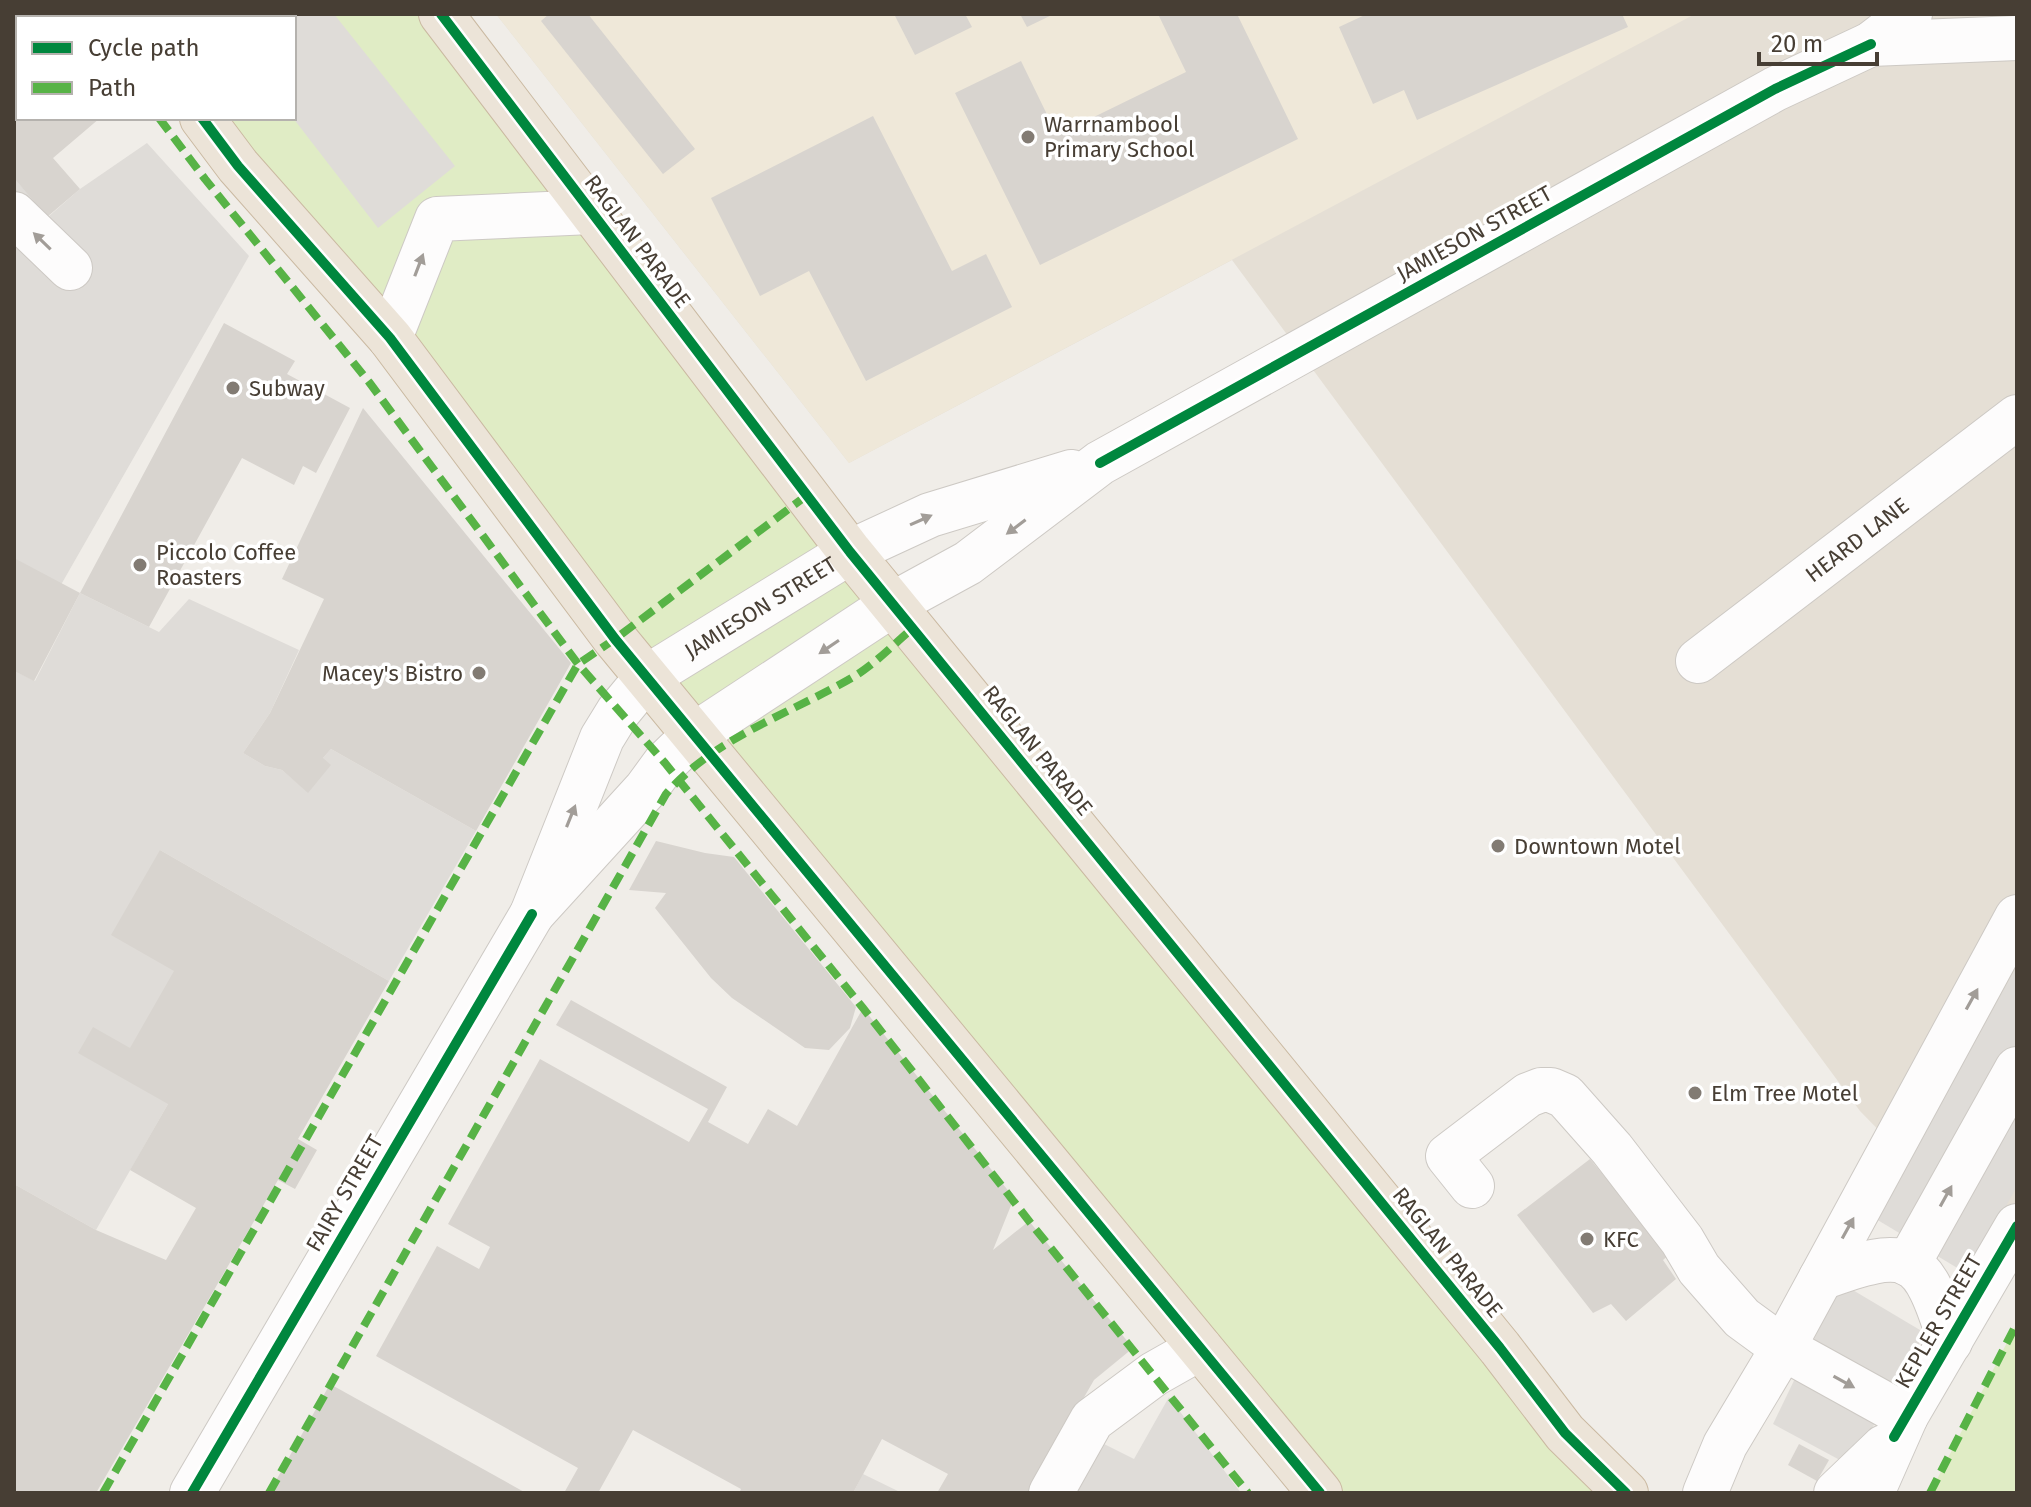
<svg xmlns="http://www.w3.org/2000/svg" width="2031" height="1507" viewBox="0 0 2031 1507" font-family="'Fira Sans',sans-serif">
<rect width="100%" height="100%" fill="#f0ede8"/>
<!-- residential -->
<polygon fill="#e5dfd5" points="496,14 2017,14 2017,1272 1860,1111 1232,260 849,463"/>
<!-- education -->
<polygon fill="#efe8d9" points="496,14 1695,14 849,463"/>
<!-- green -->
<g fill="#e0ecc5">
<polygon points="123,14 441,14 1628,1493 1320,1493 202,118 294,118 294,18 126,18"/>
<polygon points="2017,1323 2017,1493 1930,1493"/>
</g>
<!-- parking -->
<g fill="#dfdcd8">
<polygon points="213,14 334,14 455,166 378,228 293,118 294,18 216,18"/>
<polygon points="147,143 249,256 58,590 14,563 14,178 48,217 80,189"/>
<polygon points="80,593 159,632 189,599 299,650 270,713 243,753 265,766 282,770 308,792 323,758 331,749 476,831 389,981 160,850 174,971 168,1104 96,1230 14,1184 14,671 35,681"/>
<polygon points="2017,966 2017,1186 1969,1275 1876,1219"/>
<polygon points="1841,1283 1925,1333 1851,1466 1773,1424"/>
<polygon points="1169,1397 1241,1493 1029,1493 1068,1426 1134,1459"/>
<polygon points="863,1474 902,1493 853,1493"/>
</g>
<!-- building -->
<g fill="#d8d4cf">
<polygon points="549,14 588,14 695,149 663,174 541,21"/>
<polygon points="894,14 965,14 972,27 915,55"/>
<polygon points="1020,14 1054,14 1027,27"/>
<polygon points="1158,14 1237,14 1298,139 1040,265 955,93 1021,61 1057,135 1186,72"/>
<polygon points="1367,14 1622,14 1628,27 1417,120 1404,90 1373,104 1339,27"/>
<polygon points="14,96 18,101 18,118 100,118 53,158 80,189 47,217 14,178"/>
<polygon points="873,116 952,271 986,254 1012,307 866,381 809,271 760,296 711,198"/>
<polygon points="224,323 295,361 287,374 350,408 316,473 303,466 294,485 242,458 149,627 80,593"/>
<polygon points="363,408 571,663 476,831 331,749 323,758 331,765 308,793 282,770 265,766 243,753 270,713 324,599 282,579"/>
<polygon points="14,558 80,593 34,681 14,671"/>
<polygon points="656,841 705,853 734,857 856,1007 850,1028 829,1050 805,1048 732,998 711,978 655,908 666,893 629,890"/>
<polygon points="160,850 389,981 298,1139 317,1150 295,1189 278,1180 96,1493 14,1493 14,1184 96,1230 166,1260 196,1208 130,1170 168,1104 78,1053 93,1027 130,1048 174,971 111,935"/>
<polygon points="571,1000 727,1087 708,1122 748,1144 768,1109 797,1126 863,1008 1014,1198 993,1250 1029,1221 1133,1348 1094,1380 1029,1493 937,1493 948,1474 882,1439 853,1493 739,1493 741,1489 633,1430 598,1493 564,1493 578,1468 376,1356 437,1246 479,1269 490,1247 448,1224 540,1059 689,1142 708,1109 556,1025"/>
<polygon points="1590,1159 1670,1254 1663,1260 1676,1279 1626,1321 1611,1304 1593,1313 1517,1215"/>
<polygon points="330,1384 526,1493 269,1493"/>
<polygon points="1799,1444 1829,1460 1817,1481 1788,1465"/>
</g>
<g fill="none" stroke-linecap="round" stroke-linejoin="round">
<defs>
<g id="minor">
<polyline points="14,19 19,14"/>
<polyline points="1871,44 2017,38"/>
<polyline points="14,214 70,268"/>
<polyline points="390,338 437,219 591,212"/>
<path id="s1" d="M1698 661 2017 417"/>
<polyline points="532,914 646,789 665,763 694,735 893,604 968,563 1100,463 1775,89 1871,44 1910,14"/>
<polyline points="1472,1186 1448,1156 1528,1095 1541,1090 1551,1090 1565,1096 1612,1149 1682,1240 1699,1269 1742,1318 1783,1348 1906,1416"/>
<polyline points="1908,1264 2017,1069"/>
<path d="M1821 1278C1909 1246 1922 1250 1950 1342"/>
<path id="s2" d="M192 1493 532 914 602 738 618 712 647 677 850 552 930 515 1071 472"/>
<polyline points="1051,1493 1092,1420 1154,1374 1200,1348"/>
<polyline points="1705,1493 1725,1445 1783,1348 2017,917"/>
<polyline points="1836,1493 1884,1447"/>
<polyline points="1872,1493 1906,1416 2017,1226"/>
</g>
<g id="highway">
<polyline points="123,14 126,18"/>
<polyline points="441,14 850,552 1500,1348 1565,1433 1626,1493"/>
<polyline points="202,118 238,166 390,338 615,639 1320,1493"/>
</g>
</defs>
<!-- minor casing -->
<use href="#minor" stroke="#cdc9c4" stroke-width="46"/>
<!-- highway casing -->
<use href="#highway" stroke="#cab9a1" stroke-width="46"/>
<!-- minor -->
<use href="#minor" stroke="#fdfcfc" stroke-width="44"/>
<!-- highway -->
<use href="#highway" stroke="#ece4d8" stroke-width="44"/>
<!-- quiet -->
<g stroke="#57b346" stroke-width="8" stroke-dasharray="16 8" stroke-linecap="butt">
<polyline points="82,14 85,18"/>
<polyline points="159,118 205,179 369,382 578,664 665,763 863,1008 1029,1221 1248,1493"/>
<polyline points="103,1493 578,664 615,639 806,496"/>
<path d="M269 1493 666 794C715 737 792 713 855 676 876 663 894 644 913 628"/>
<polyline points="1930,1493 2017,1323"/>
</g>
<defs>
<g id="cycleway">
<polyline points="441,14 850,552 1500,1348 1565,1433 1626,1493"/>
<polyline points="202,118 238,166 390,338 615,639 1320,1493"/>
<polyline points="1100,463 1775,89 1871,44"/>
<polyline points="1894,1437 2017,1226"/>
<polyline points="192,1493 532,914"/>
</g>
</defs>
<!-- cycleway casing -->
<use href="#cycleway" stroke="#fff" stroke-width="15"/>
<!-- cycleway -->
<use href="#cycleway" stroke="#00873e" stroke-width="10"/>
</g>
<!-- one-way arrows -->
<defs><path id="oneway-solid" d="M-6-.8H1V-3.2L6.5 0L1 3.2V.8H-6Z" transform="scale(2)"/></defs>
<g fill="#a29d98">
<use href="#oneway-solid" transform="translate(42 241) rotate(-136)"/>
<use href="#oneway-solid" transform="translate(419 265) rotate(-69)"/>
<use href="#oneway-solid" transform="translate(921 520) rotate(-24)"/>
<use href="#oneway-solid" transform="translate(1016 527) rotate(143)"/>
<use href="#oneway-solid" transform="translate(829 647) rotate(146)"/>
<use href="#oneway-solid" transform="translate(571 816) rotate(-68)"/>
<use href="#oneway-solid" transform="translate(1972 999) rotate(-61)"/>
<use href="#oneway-solid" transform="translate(1946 1196) rotate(-61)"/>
<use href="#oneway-solid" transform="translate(1848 1228) rotate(-61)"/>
<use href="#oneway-solid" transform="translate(1844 1382) rotate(29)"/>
</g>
<!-- markers -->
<g fill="#827b73" stroke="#fff" stroke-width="3">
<circle cx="1028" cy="137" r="8"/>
<circle cx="233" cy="388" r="8"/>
<circle cx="140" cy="565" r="8"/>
<circle cx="479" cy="673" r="8"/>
<circle cx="1498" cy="846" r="8"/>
<circle cx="1695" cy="1093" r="8"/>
<circle cx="1587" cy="1239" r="8"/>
</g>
<g text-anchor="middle" stroke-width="7" stroke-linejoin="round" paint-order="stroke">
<!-- poi labels -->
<g font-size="22" fill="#473e34" stroke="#fff" text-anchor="start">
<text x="1044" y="132">Warrnambool<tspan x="1044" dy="25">Primary School</tspan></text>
<text x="249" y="396">Subway</text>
<text x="156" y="560">Piccolo Coffee<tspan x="156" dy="25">Roasters</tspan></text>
<text x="463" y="681" text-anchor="end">Macey's Bistro</text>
<text x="1514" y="854">Downtown Motel</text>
<text x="1711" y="1101">Elm Tree Motel</text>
<text x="1603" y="1247">KFC</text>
</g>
<!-- street labels -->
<g font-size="22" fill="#473e34" stroke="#fff">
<text transform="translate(1474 233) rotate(-29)" y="8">JAMIESON STREET</text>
<text transform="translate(638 241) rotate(53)" y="8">RAGLAN PARADE</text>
<text dy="8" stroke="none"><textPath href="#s1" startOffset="200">HEARD LANE</textPath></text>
<text dy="8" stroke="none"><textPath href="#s2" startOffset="1070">JAMIESON STREET</textPath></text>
<text transform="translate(1038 750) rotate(51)" y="8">RAGLAN PARADE</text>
<text transform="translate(344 1193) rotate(-60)" y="8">FAIRY STREET</text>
<text transform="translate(1448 1252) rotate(51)" y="8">RAGLAN PARADE</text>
<text transform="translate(1938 1321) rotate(-60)" y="8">KEPLER STREET</text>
</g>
</g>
<!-- border -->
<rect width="2031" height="1507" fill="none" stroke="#473e34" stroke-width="32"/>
<!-- legend -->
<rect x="16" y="16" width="280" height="104" fill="#ffffff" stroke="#b5b2ae" stroke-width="2"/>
<rect x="32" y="42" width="40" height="12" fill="#00873e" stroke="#b5b2ae" stroke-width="2"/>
<text x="88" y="56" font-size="24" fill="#473e34">Cycle path</text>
<rect x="32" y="82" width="40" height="12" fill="#57b346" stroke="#b5b2ae" stroke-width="2"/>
<text x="88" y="96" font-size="24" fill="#473e34">Path</text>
<!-- scale -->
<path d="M1759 52v12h118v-12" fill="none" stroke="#473e34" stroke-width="4"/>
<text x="1771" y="52" font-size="24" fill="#473e34" stroke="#ffffff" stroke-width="6" paint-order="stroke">20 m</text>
</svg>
